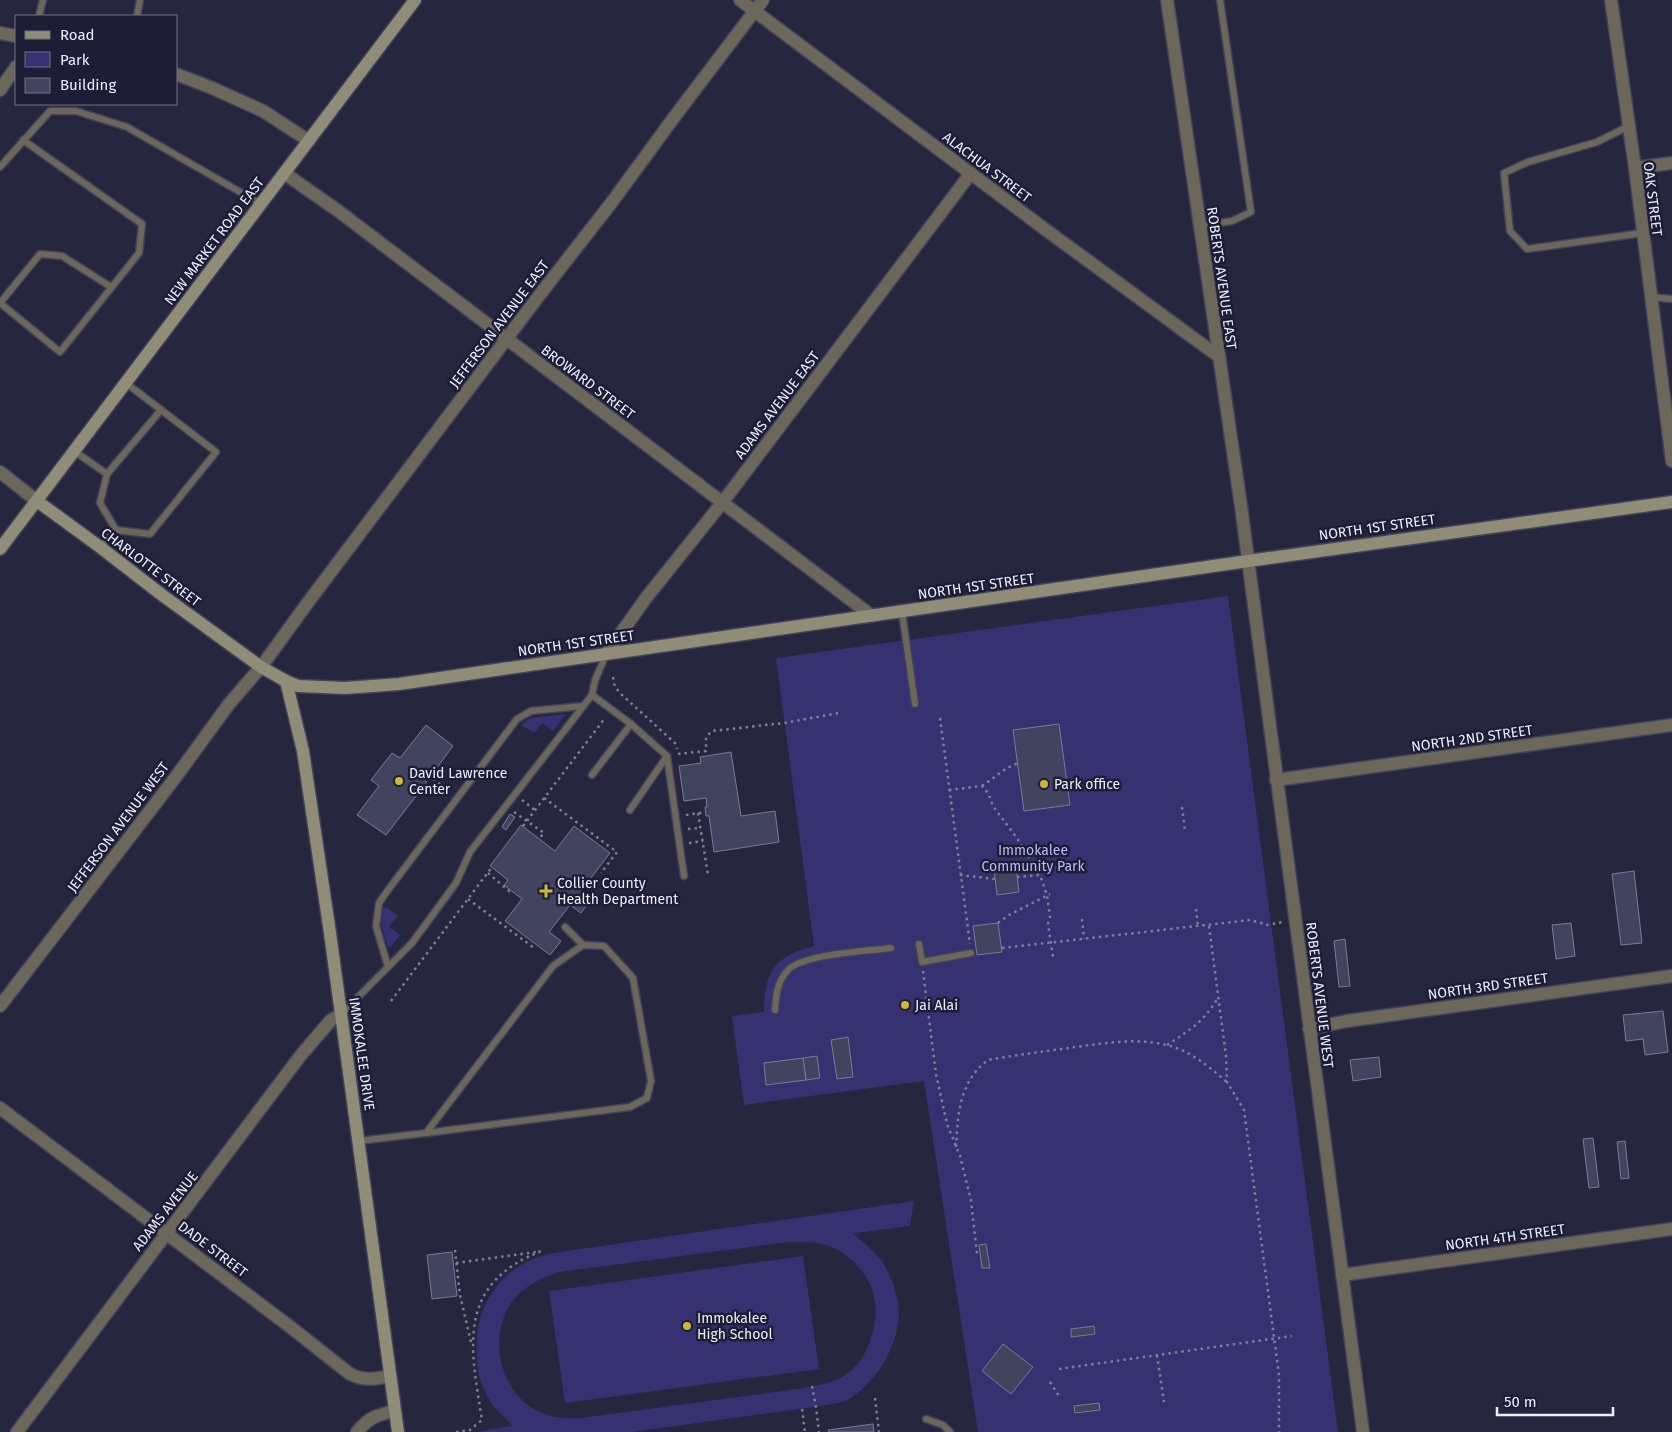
<svg xmlns="http://www.w3.org/2000/svg" width="1672" height="1432" viewBox="0 0 1672 1432" font-family="'Fira Sans',sans-serif">
<rect width="100%" height="100%" fill="#26263f"/>
<!-- green -->
<g fill="#363171" fill-rule="evenodd">
<path d="M1228 596 1338 1432H978L924 1081 744 1105 732 1016 764 1012C764 971 775 956 814 946L776 658Z"/>
<polygon points="566,714 553,731 542,723 534,733 521,725 530,718"/>
<path d="M386 907 398 916 389 927 400 935 389 949C386 938 376 918 383 908Z"/>
<path d="M914 1201 910 1226 856 1233 854 1234C864 1244 876 1252 884 1264 892 1278 899 1299 899 1315 897 1348 876 1384 847 1400 842 1403 834 1403 828 1405L632 1432H477L512 1426C508 1419 500 1414 494 1407 490 1401 486 1394 483 1387 478 1376 477 1365 477 1353 474 1318 490 1284 521 1265 530 1259 542 1256 553 1253ZM789 1242C806 1242 823 1241 838 1250 870 1269 884 1303 871 1338 866 1353 859 1366 845 1375 834 1383 818 1385 805 1388L581 1418C570 1418 558 1419 547 1415 502 1400 486 1342 511 1303 521 1288 542 1277 559 1272Z"/>
<polygon points="803,1256 819,1369 565,1403 549,1291"/>
</g>
<!-- building -->
<g fill="#42435e" stroke="#797a98">
<polygon points="1059,724 1070,805 1024,811 1013,730"/>
<polygon points="426,725 453,746 433,773 430,772 424,780 427,782 386,835 357,815 379,786 371,780 392,753 400,758"/>
<polygon points="731,752 741,816 775,811 779,842 714,852 709,816 706,816 705,807 707,807 706,798 684,801 679,766 701,763 700,757"/>
<polygon points="510,814 515,817 506,830 502,827"/>
<polygon points="521,825 555,851 574,826 610,853 581,891 591,899 581,913 570,905 549,932 561,941 550,955 505,921 522,899 504,885 508,880 490,866"/>
<polygon points="1016,866 1019,892 997,895 994,869"/>
<polygon points="1634,871 1642,943 1621,945 1612,874"/>
<polygon points="998,923 1002,952 977,955 973,926"/>
<polygon points="1571,923 1575,956 1556,959 1552,925"/>
<polygon points="1345,939 1350,986 1339,987 1334,941"/>
<polygon points="1663,1011 1668,1052 1645,1055 1643,1039 1626,1041 1623,1015"/>
<polygon points="848,1037 853,1077 837,1079 831,1040"/>
<polygon points="817,1056 820,1078 806,1080 803,1058"/>
<polygon points="1379,1057 1381,1077 1353,1081 1350,1060"/>
<polygon points="803,1058 806,1080 766,1085 764,1063"/>
<polygon points="1593,1138 1599,1187 1589,1188 1583,1139"/>
<polygon points="1625,1141 1629,1178 1621,1179 1617,1142"/>
<polygon points="986,1244 990,1268 982,1268 979,1245"/>
<polygon points="452,1252 457,1296 432,1299 427,1255"/>
<polygon points="1094,1326 1095,1334 1071,1337 1071,1329"/>
<polygon points="1003,1344 1033,1367 1011,1394 982,1371"/>
<polygon points="1099,1403 1100,1410 1075,1413 1074,1406"/>
<polygon points="873,1424 874,1432 829,1432 828,1430"/>
</g>
<g fill="none" stroke-linecap="round" stroke-linejoin="round">
<defs>
<g id="lane">
<polyline points="39,16 43,0"/>
<polyline points="137,16 140,0"/>
<polyline points="1629,126 1597,142 1528,162 1504,173 1510,231 1527,249 1643,233"/>
<polyline points="0,167 50,111 76,111 127,127 261,204"/>
<polyline points="1199,226 1232,221 1251,212 1220,0"/>
<polyline points="1651,297 1672,299"/>
<polyline points="0,303 60,352 139,253 142,224 23,140"/>
<polyline points="0,303 40,254 62,256 111,287"/>
<polyline points="74,451 107,474 161,410"/>
<polyline points="107,474 100,503 116,530"/>
<polyline points="100,547 116,530 150,534 216,452 126,383"/>
<polyline points="902,612 915,704"/>
<polyline points="667,756 684,876"/>
<polyline points="592,775 631,724 592,695"/>
<polyline points="630,810 667,756 631,724"/>
<polyline points="565,927 583,945"/>
<polyline points="919,944 922,962 971,953"/>
<polyline points="388,967 376,926 379,903 388,890 517,719 531,711 583,706"/>
<path d="M775 1010C776 995 777 982 788 970 803 954 868 951 891 948"/>
<polyline points="342,1014 361,994 412,943 456,883 470,852 592,695 595,680 606,655"/>
<polyline points="358,1141 426,1133 553,966 583,945 604,946 633,978 651,1081 647,1098 630,1107 426,1133"/>
<polyline points="926,1419 943,1425 950,1432"/>
</g>
<g id="street">
<polyline points="740,0 1046,230 1218,356"/>
<polyline points="1167,0 1241,506 1363,1432"/>
<polyline points="1611,0 1635,168 1672,461"/>
<polyline points="0,33 16,36"/>
<polyline points="176,74 212,88 263,111 309,141"/>
<polyline points="0,90 16,67"/>
<polyline points="1635,168 1672,163"/>
<polyline points="284,173 337,210 872,616"/>
<polyline points="0,472 37,501"/>
<polyline points="606,654 646,598 722,503 971,173"/>
<polyline points="1276,780 1672,725"/>
<polyline points="0,1006 175,778 229,704 261,667 309,601 538,297 612,202 675,116 763,0"/>
<polyline points="1309,1029 1347,1021 1672,976"/>
<path d="M0 1108 293 1329 350 1374C364 1381 375 1379 390 1376"/>
<polyline points="1342,1275 1672,1229"/>
<polyline points="17,1432 301,1055 331,1020 341,1015"/>
<path d="M357 1432C369 1417 377 1415 395 1411"/>
</g>
<g id="secondary">
<polyline points="37,501 100,547 162,595 261,667 286,681 298,686 345,688 399,684 1248,561 1672,502"/>
<polyline points="0,549 415,0"/>
<polyline points="286,681 303,751 330,933 398,1432"/>
</g>
</defs>
<!-- lane casing -->
<use href="#lane" stroke="#42425a" stroke-width="9"/>
<!-- street casing -->
<use href="#street" stroke="#42425a" stroke-width="15"/>
<!-- secondary casing -->
<use href="#secondary" stroke="#42425a" stroke-width="15"/>
<!-- path -->
<g stroke="#7e7f94" stroke-width="2.5" stroke-dasharray="2.5 4" stroke-linecap="butt">
<polyline points="613,677 615,687 621,694 676,744 677,749"/>
<polyline points="940,718 970,944"/>
<polyline points="678,754 706,751 706,737 712,731 784,723 839,713"/>
<polyline points="428,775 449,791"/>
<polyline points="982,786 1007,768 1018,763"/>
<polyline points="949,790 982,786 988,793 993,806 1019,841 1040,875 1047,895 1050,917 1048,924 1053,957"/>
<polyline points="544,798 617,852 601,873"/>
<polyline points="522,800 535,810"/>
<polyline points="1182,807 1185,831"/>
<polyline points="514,812 544,833 539,839"/>
<polyline points="698,813 708,875"/>
<polyline points="686,815 706,812"/>
<polyline points="523,826 605,718"/>
<polyline points="688,829 701,828"/>
<polyline points="689,843 703,841"/>
<polyline points="488,873 509,891 510,890"/>
<polyline points="960,875 995,879"/>
<polyline points="1017,877 1040,875"/>
<polyline points="468,899 534,948"/>
<polyline points="1196,909 1198,927"/>
<polyline points="1082,919 1084,939"/>
<polyline points="998,923 1009,915 1050,894"/>
<polyline points="1209,926 1226,1056 1227,1082 1244,1110 1279,1375 1279,1432"/>
<polyline points="1002,948 1250,920 1268,925 1283,922"/>
<polyline points="923,971 936,1074 947,1124 960,1156 971,1200 977,1254"/>
<polyline points="391,1001 492,867"/>
<path d="M1167 1045C1193 1028 1201 1024 1218 998"/>
<path d="M956 1147C958 1113 959 1082 988 1060 1015 1055 1041 1052 1068 1048 1100 1044 1134 1037 1166 1045 1190 1050 1209 1067 1227 1082"/>
<polyline points="455,1250 460,1295 471,1342"/>
<polyline points="456,1263 536,1252"/>
<polyline points="1157,1355 1164,1402"/>
<polyline points="1059,1369 1292,1336"/>
<polyline points="1050,1382 1059,1396"/>
<polyline points="812,1386 816,1407 819,1432"/>
<polyline points="875,1398 879,1432"/>
<polyline points="802,1409 805,1432"/>
<path d="M456 1432 470 1430 482 1420C470 1345 456 1283 544 1250"/>
</g>
<!-- lane -->
<use href="#lane" stroke="#6b685b" stroke-width="6"/>
<!-- street -->
<use href="#street" stroke="#6b685b" stroke-width="12"/>
<!-- secondary -->
<use href="#secondary" stroke="#8f8c77" stroke-width="12"/>
</g>
<!-- markers -->
<g fill="#ceb837" stroke="#1d1d35" stroke-width="2">
<circle cx="399" cy="781" r="5"/>
<circle cx="1044" cy="784" r="5"/>
<path d="M543.5 883.5h5v5h5v5h-5v5h-5v-5h-5v-5h5z"/>
<circle cx="905" cy="1005" r="5"/>
<circle cx="687" cy="1326" r="5"/>
</g>
<g text-anchor="middle" stroke-width="5" stroke-linejoin="round" paint-order="stroke">
<!-- street labels -->
<g font-size="14" fill="#edeefe" stroke="#1d1d35">
<text transform="translate(987 167) rotate(37)" y="5">ALACHUA STREET</text>
<text transform="translate(1653 199) rotate(83)" y="5">OAK STREET</text>
<text transform="translate(214 241) rotate(-53)" y="5">NEW MARKET ROAD EAST</text>
<text transform="translate(1222 278) rotate(82)" y="5">ROBERTS AVENUE EAST</text>
<text transform="translate(499 324) rotate(-53)" y="5">JEFFERSON AVENUE EAST</text>
<text transform="translate(588 382) rotate(37)" y="5">BROWARD STREET</text>
<text transform="translate(777 405) rotate(-53)" y="5">ADAMS AVENUE EAST</text>
<text transform="translate(1377 527) rotate(-8)" y="5">NORTH 1ST STREET</text>
<text transform="translate(151 567) rotate(37)" y="5">CHARLOTTE STREET</text>
<text transform="translate(976 586) rotate(-8)" y="5">NORTH 1ST STREET</text>
<text transform="translate(576 643) rotate(-8)" y="5">NORTH 1ST STREET</text>
<text transform="translate(1472 738) rotate(-8)" y="5">NORTH 2ND STREET</text>
<text transform="translate(118 827) rotate(-53)" y="5">JEFFERSON AVENUE WEST</text>
<text transform="translate(1488 986) rotate(-8)" y="5">NORTH 3RD STREET</text>
<text transform="translate(1320 995) rotate(83)" y="5">ROBERTS AVENUE WEST</text>
<text transform="translate(362 1054) rotate(82)" y="5">IMMOKALEE DRIVE</text>
<text transform="translate(165 1211) rotate(-52)" y="5">ADAMS AVENUE</text>
<text transform="translate(1505 1237) rotate(-8)" y="5">NORTH 4TH STREET</text>
<text transform="translate(213 1249) rotate(37)" y="5">DADE STREET</text>
</g>
<!-- poi labels -->
<g font-size="14" fill="#edeefe" stroke="#1d1d35" text-anchor="start">
<text x="409" y="778">David Lawrence<tspan x="409" dy="16">Center</tspan></text>
<text x="1054" y="789">Park office</text>
<text x="557" y="888">Collier County<tspan x="557" dy="16">Health Department</tspan></text>
<text x="915" y="1010">Jai Alai</text>
<text x="697" y="1323">Immokalee<tspan x="697" dy="16">High School</tspan></text>
</g>
<!-- park labels -->
<g font-size="14" fill="#b8bafa" stroke="#1d1d35">
<text x="1033" y="855">Immokalee<tspan x="1033" dy="16">Community Park</tspan></text>
</g>
</g>
<!-- legend -->
<rect x="15" y="15" width="162" height="90" fill="#1d1d35" stroke="#707185"/>
<rect x="25" y="31" width="25" height="8" fill="#8f8c77" stroke="#707185"/>
<text x="60" y="40" font-size="15" fill="#edeefe">Road</text>
<rect x="25" y="52" width="25" height="15" fill="#363171" stroke="#707185"/>
<text x="60" y="65" font-size="15" fill="#edeefe">Park</text>
<rect x="25" y="78" width="25" height="15" fill="#42435e" stroke="#707185"/>
<text x="60" y="90" font-size="15" fill="#edeefe">Building</text>
<!-- scale -->
<path d="M1497 1407v8h116v-8" fill="none" stroke="#edeefe" stroke-width="2.5"/>
<text x="1504" y="1407" font-size="15" fill="#edeefe" stroke="#1d1d35" stroke-width="4" paint-order="stroke">50 m</text>
</svg>
